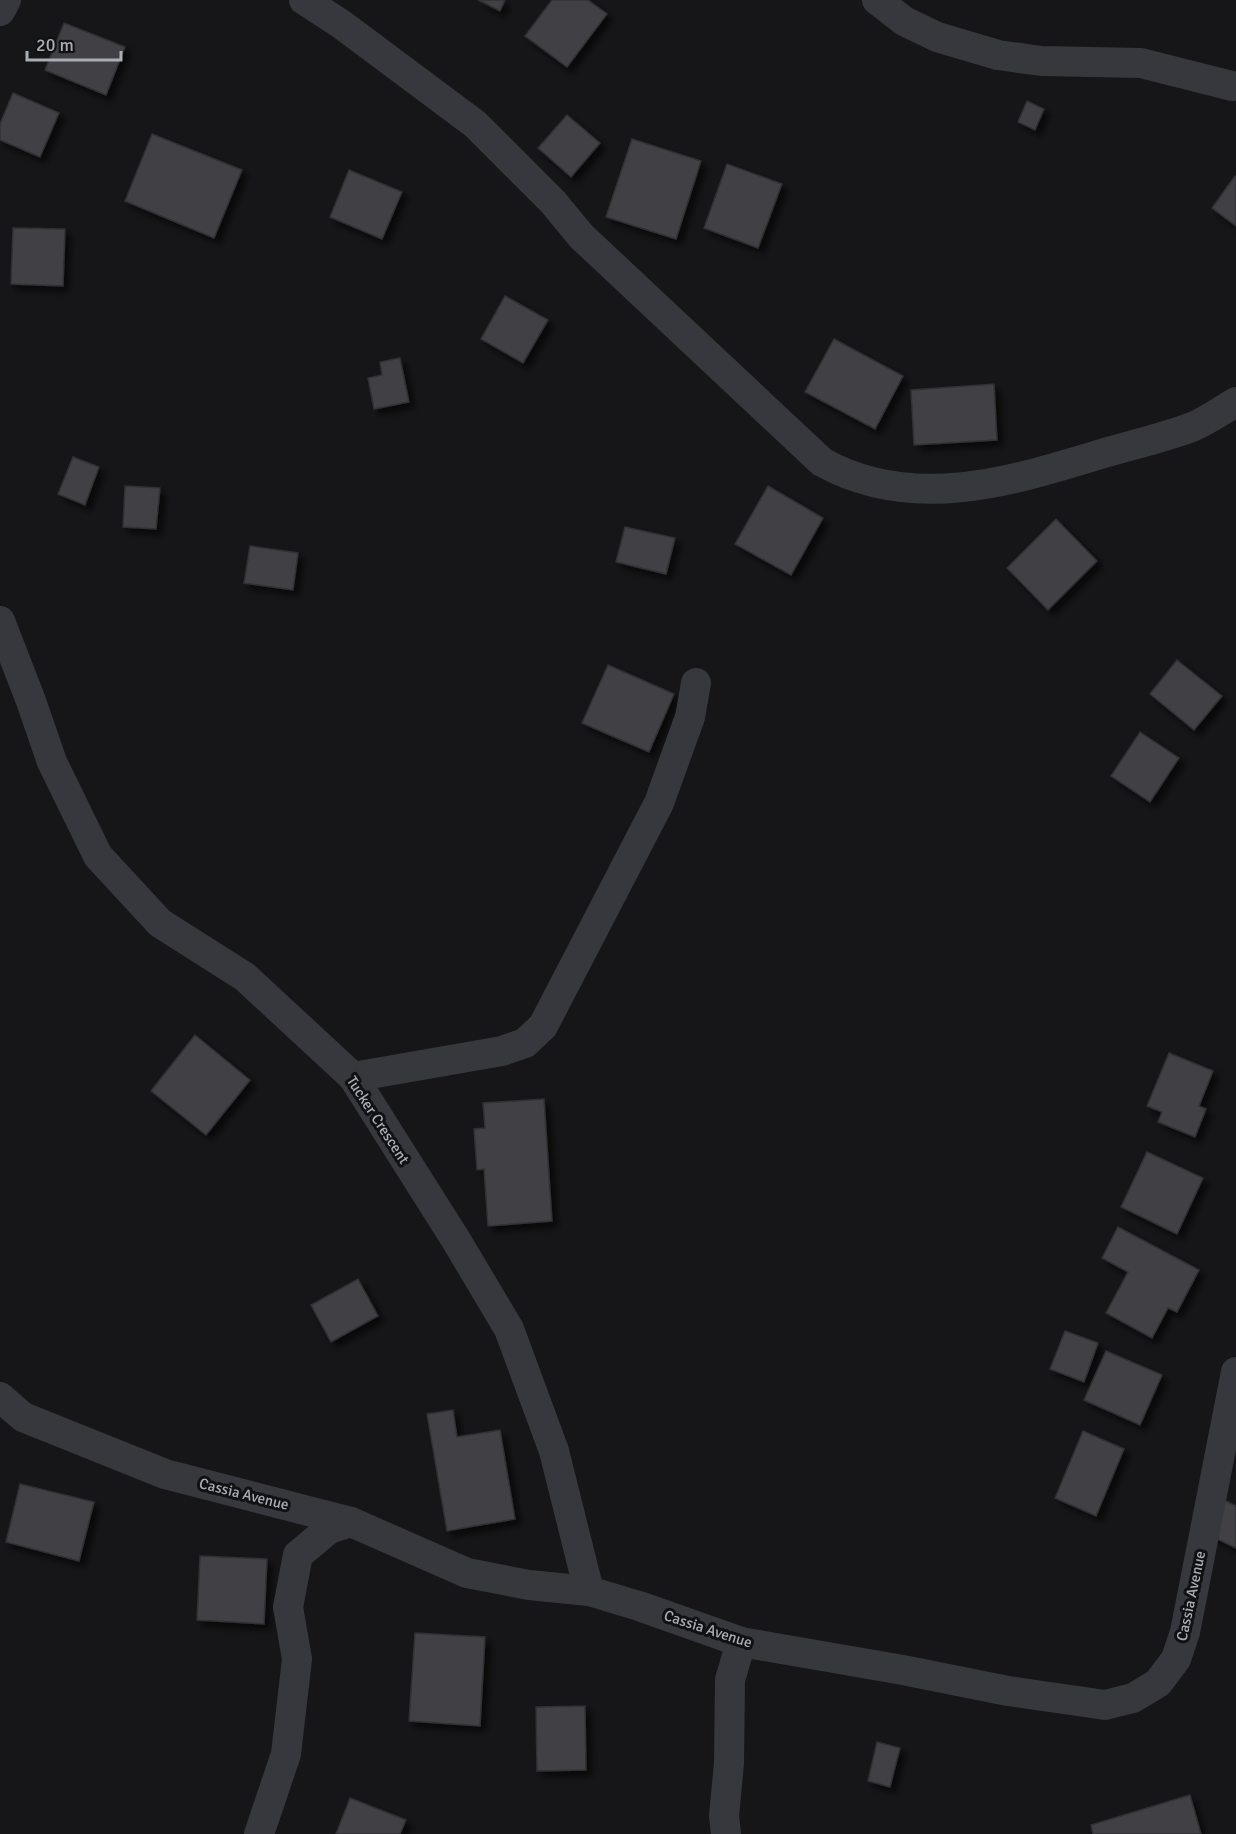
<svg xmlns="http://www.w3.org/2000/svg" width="1236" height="1834" viewBox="0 0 1236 1834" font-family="Signika,sans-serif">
<defs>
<filter id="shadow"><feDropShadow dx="5.5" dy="5.5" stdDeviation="3" flood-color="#0009"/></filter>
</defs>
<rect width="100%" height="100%" fill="#161618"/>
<!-- building -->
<g fill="#404145" stroke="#303034" stroke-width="1.5" filter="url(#shadow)">
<polygon points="478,0 505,0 500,11"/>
<polygon points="552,0 588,0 607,14 567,67 525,36"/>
<polygon points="64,23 125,47 106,95 45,70"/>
<polygon points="13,93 59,113 40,157 0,140 0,124"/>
<polygon points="1027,101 1044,109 1035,130 1018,122"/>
<polygon points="567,115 600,143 571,177 538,148"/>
<polygon points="152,134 242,170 214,238 125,201"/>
<polygon points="632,139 701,161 676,239 606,217"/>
<polygon points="727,164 782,184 758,248 704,228"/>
<polygon points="349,170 402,192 382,239 330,217"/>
<polygon points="1235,176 1236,177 1236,226 1212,208"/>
<polygon points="13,228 65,229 63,286 11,284"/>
<polygon points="505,296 548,320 523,363 481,339"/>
<polygon points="834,339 903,376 875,429 805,392"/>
<polygon points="400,358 409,402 374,409 368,378 382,375 380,362"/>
<polygon points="994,384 997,440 914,445 911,390"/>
<polygon points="73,457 99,467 85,505 58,494"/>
<polygon points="125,486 160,488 156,529 123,527"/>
<polygon points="768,486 823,518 791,575 735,544"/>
<polygon points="1056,519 1097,561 1048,610 1007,568"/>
<polygon points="625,527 675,538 666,574 616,562"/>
<polygon points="250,546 298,553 293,590 244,583"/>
<polygon points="1177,660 1222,696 1194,730 1150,694"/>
<polygon points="608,665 674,694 649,752 582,723"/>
<polygon points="1140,732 1179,758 1150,802 1111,776"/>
<polygon points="195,1035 250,1080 206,1135 151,1091"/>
<polygon points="1169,1053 1213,1071 1199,1106 1206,1109 1195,1137 1158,1122 1162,1112 1147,1106"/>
<polygon points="544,1099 552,1221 488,1226 484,1169 477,1170 474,1129 485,1128 483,1103"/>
<polygon points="1147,1152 1203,1178 1177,1234 1121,1207"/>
<polygon points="1118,1227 1199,1270 1177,1312 1168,1308 1152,1338 1106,1313 1128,1272 1102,1258"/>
<polygon points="358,1279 378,1316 331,1342 311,1305"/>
<polygon points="1065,1331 1098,1343 1084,1382 1050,1369"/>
<polygon points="1106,1351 1162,1375 1140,1425 1084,1400"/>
<polygon points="453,1410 457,1437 500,1430 515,1519 447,1531 427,1414"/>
<polygon points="1083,1431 1124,1449 1096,1516 1055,1498"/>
<polygon points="20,1484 94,1502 79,1561 6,1542"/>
<polygon points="1224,1500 1236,1506 1236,1548 1207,1534"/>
<polygon points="200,1556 267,1559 264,1624 197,1620"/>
<polygon points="415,1633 485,1637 480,1726 409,1721"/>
<polygon points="585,1706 586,1770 537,1771 536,1707"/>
<polygon points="877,1742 900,1748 890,1787 868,1781"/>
<polygon points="1190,1795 1201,1834 1093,1834 1091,1825"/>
<polygon points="350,1798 406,1820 400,1834 336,1834"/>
</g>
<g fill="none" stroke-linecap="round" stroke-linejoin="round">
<!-- street -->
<g stroke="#37383d" stroke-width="30">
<path d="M304 0 341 24 475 124 553 202 581 236 822 462C912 512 1009 482 1101 454 1131 445 1163 438 1192 427 1207 421 1222 410 1236 402"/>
<polyline points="877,0 904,21 937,37 998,55 1041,61 1141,63 1232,86"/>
<polyline points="0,11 6,0"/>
<polyline points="0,621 31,701 52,762 98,856 160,923 245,977 353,1077 456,1240 509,1329 554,1451 589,1591"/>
<polyline points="353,1077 502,1051 525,1043 543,1026 659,803 690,717 696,683"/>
<polyline points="0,1397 23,1417 165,1474 351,1522 467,1573 529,1585 589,1591 639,1606 741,1642 903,1670 1008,1691 1105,1705 1133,1698 1158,1683 1176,1659 1185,1632 1236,1372"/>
<polyline points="259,1834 286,1754 297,1659 288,1607 298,1555 329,1529 351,1522"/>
<polyline points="726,1834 724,1816 729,1763 730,1680 741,1642"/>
</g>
</g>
<g text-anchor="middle" stroke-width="6" stroke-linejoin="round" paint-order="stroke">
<!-- street labels -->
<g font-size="15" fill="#a8adb8" stroke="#111113">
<text transform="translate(378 1120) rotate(57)" y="5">Tucker Crescent</text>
<text transform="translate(244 1494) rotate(14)" y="5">Cassia Avenue</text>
<text transform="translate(1191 1596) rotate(-78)" y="5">Cassia Avenue</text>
<text transform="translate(708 1629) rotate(18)" y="5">Cassia Avenue</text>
</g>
</g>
<!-- scale -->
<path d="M27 51v9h94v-9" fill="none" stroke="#a8adb8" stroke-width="3"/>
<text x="36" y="51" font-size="18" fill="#a8adb8" stroke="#111113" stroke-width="4.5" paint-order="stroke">20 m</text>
</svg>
